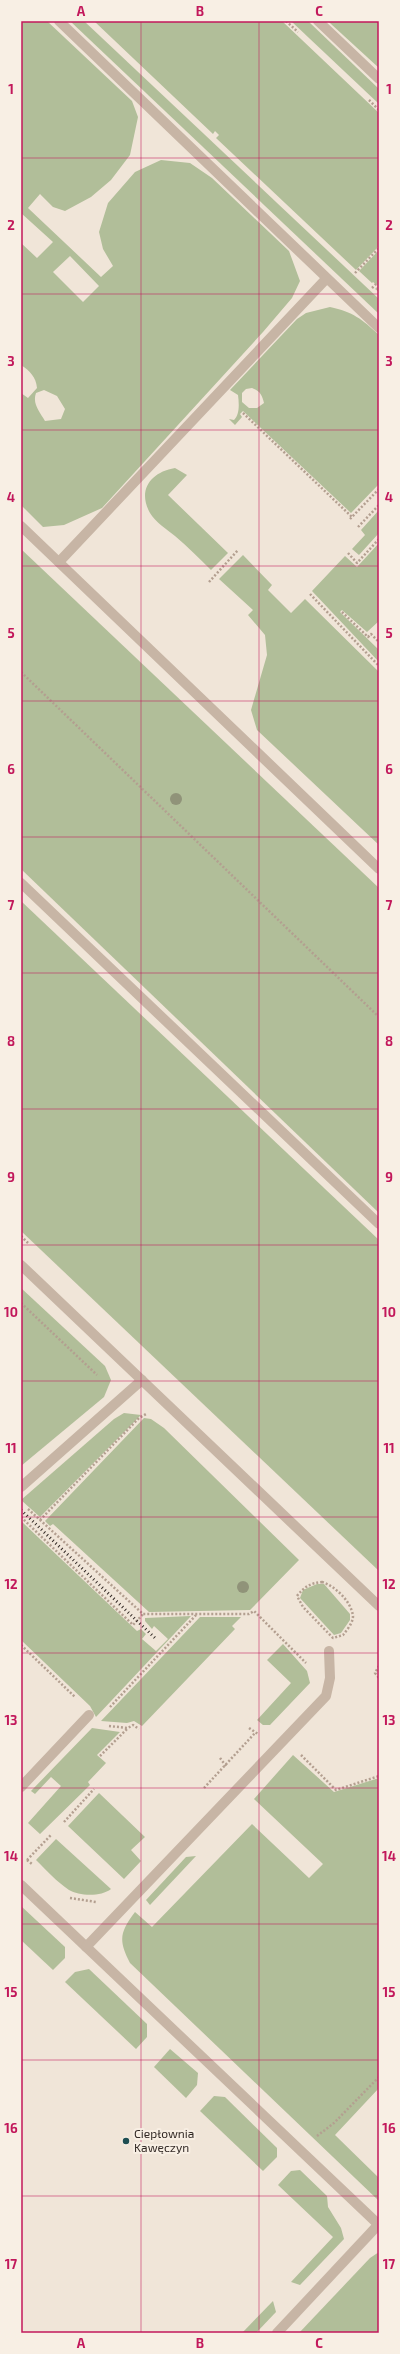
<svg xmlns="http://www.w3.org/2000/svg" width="400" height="2354" viewBox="0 0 400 2354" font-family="'Exo 2',sans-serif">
<rect width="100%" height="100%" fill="#f0e5d8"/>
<!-- green -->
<g fill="#b1be99" fill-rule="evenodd">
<path d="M21 21H47L132 101 138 117 130 155 111 180 91 197 65 211 53 207 40 194 28 208 101 277 113 266 103 249 99 232 108 203 135 172 161 160 190 163 212 178 289 251 300 281 292 298 263 332 102 508 64 525 43 527 21 505V393L28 398 37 388C36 377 30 371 21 365V243L37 258 53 242 21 213ZM70 256 99 286 83 302 53 272ZM44 390 57 396 65 409 61 419 45 421C40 412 32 404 36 393Z"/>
<polygon points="70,21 84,21 379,299 379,314"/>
<polygon points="94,21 282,21 379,113 379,246 356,270 216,138 219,135 215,131 213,134"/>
<polygon points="291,21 308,21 379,89 379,104"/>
<polygon points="328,21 379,21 379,68 331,24"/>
<polygon points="379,250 379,292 375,289 378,286 373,282 372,283 359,271"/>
<path d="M330 307C353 312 362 319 379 335V484L351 513 243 411 240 414 242 417 235 425 229 419 234 420C240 414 239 403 238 395L230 390 297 319 306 313ZM252 388C260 391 262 395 264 403L257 408H249L242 402V393L246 389Z"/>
<path d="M175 468 187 475 168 495 228 553 211 570C199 558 188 547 175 536 168 530 155 522 150 513 137 490 151 472 175 468Z"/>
<polygon points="379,510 379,533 359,555 352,549 365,535 361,530"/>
<polygon points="379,543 379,621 367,632 342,610 340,612 379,650 379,662 312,591 345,556 357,567"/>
<polygon points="21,549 379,888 379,1213 21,869"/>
<polygon points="243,555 272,585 268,590 291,613 305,599 379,672 379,845 257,730 251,710 267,655 265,635 248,615 253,610 219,579"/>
<polygon points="21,901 379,1240 379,1571 21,1231"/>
<polygon points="21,1288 105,1366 111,1380 104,1397 21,1466"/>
<polygon points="124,1413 141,1415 40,1517 21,1500 114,1419"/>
<polygon points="144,1418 151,1419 164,1428 299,1560 250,1610 149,1612 53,1524 50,1526 45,1521"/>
<polygon points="21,1521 137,1631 141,1629 146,1634 142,1639 156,1651 168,1639 154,1626 152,1629 145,1621 145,1618 191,1616 96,1717 90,1706 21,1640"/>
<polygon points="317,1584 324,1584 350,1614 350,1620 341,1633 334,1635 300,1598 303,1590"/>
<polygon points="200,1617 241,1617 232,1626 235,1629 142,1726 134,1721 127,1723 101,1721"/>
<polygon points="283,1644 307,1671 310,1683 270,1725 263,1725 257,1720 291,1683 267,1660"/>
<polygon points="92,1728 120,1732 97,1755 106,1763 88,1782 90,1785 40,1834 28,1823 61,1786 51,1777 35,1794 31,1791"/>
<path d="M293 1755 334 1792 379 1778V2088L335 2135 379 2178 378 2200 130 1963C118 1940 120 1932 135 1912L152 1927 252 1824 309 1878 323 1864 254 1799Z"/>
<polygon points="99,1793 145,1837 131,1850 141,1861 124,1879 68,1826"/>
<path d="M56 1839 111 1889C101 1897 79 1896 69 1890 57 1882 46 1870 36 1860Z"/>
<polygon points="196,1856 150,1905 146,1900 186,1857"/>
<polygon points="21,1906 65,1947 65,1958 53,1970 21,1940"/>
<polygon points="89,1969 147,2024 147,2037 136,2049 65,1982 75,1972"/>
<polygon points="170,2049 198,2073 197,2085 186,2098 154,2067"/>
<polygon points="214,2096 225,2097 277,2148 277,2157 263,2171 200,2111"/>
<polygon points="300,2170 327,2196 328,2207 341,2228 344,2239 300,2285 291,2282 333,2237 278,2185 291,2171"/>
<polygon points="379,2252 379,2333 299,2333 370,2258"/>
<polygon points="273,2301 276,2312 256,2333 242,2333"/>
</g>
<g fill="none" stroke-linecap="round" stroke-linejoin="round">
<!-- path -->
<g stroke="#b39f90" stroke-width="2.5" stroke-dasharray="2 2" stroke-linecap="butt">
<polyline points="286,21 298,32"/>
<polyline points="369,100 379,110"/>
<polyline points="355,273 379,248"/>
<polyline points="372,288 376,284"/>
<polyline points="243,413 352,517"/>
<polyline points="350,519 379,489"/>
<polyline points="358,527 379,505"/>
<polyline points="348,553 357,563 379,539"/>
<polyline points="209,582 238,550"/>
<polyline points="310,594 379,666"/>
<polyline points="342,612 368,637 371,634 379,642"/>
<polyline points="21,672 379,1017"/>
<polyline points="21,1236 28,1243"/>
<polyline points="21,1303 97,1375"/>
<polyline points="28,1509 143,1614 249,1614 254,1611 306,1663"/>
<polyline points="21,1517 133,1625 143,1614"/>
<polyline points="40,1520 139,1418 146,1414"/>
<path d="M322 1582C335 1586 351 1601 353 1616 353 1623 347 1630 343 1635L333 1638 303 1607 297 1596C304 1587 310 1583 322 1582Z"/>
<polyline points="21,1645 75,1697"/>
<polyline points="379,1666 375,1673 379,1678"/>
<polyline points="110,1707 197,1614"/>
<polyline points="109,1726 128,1728 133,1725 139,1729"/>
<polyline points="249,1728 258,1734"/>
<polyline points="301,1755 336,1790 379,1776"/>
<polyline points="100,1756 127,1729"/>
<polyline points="220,1758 226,1766"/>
<polyline points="204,1788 255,1733"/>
<polyline points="64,1822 94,1789"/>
<polyline points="27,1860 32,1864"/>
<polyline points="27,1860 51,1835"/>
<polyline points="70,1898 96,1902"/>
<polyline points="317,2136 334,2123 379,2077"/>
</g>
<!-- minor -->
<g stroke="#c7b5a5" stroke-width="10">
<polyline points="59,21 379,328"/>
<polyline points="318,21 379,79"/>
<polyline points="21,526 379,869"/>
<polyline points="59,562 326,279"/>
<polyline points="21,883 379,1224"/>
<polyline points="21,1265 379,1606"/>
<polyline points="21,1487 142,1380"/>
<polyline points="21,1787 89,1715"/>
<polyline points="21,1885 379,2225"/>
<polyline points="86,1947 326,1696 330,1678 329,1651"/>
<polyline points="277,2333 378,2225"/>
</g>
<!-- rail -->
<polyline stroke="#332a26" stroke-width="3" stroke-dasharray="1 3" stroke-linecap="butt" points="21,1510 155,1638"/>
</g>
<!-- trees -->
<g fill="#909379">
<circle cx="176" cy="799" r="6"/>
<circle cx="243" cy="1587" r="6"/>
</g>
<!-- grid -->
<path fill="none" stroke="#c2185b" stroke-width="1" stroke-opacity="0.55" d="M141 21V2333M259 21V2333M21 158H379M21 294H379M21 430H379M21 566H379M21 701H379M21 837H379M21 973H379M21 1109H379M21 1245H379M21 1381H379M21 1517H379M21 1653H379M21 1788H379M21 1924H379M21 2060H379M21 2196H379"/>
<!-- markers -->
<circle fill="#1e4e52" stroke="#f8efe4" stroke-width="1.5" cx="126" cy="2141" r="4"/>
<g text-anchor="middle" stroke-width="4" stroke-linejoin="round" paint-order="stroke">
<!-- poi labels -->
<g font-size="12" fill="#332a26" stroke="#f8efe4" text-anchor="start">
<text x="134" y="2138">Ciepłownia<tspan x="134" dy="14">Kawęczyn</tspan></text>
</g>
</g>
<!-- border -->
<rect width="400" height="2354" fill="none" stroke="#f8efe4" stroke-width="44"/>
<rect x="22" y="22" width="356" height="2310" fill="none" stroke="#c2185b" stroke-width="1.5"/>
<g font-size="13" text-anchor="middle" font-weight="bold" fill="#c2185b">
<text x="81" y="16">A</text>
<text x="200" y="16">B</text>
<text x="319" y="16">C</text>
<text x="11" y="94">1</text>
<text x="389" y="94">1</text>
<text x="11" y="230">2</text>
<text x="389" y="230">2</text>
<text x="11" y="366">3</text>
<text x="389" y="366">3</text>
<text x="11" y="502">4</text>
<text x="389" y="502">4</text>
<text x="11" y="638">5</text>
<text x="389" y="638">5</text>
<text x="11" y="774">6</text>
<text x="389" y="774">6</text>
<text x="11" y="910">7</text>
<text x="389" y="910">7</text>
<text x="11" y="1046">8</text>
<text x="389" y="1046">8</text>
<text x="11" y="1182">9</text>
<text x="389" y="1182">9</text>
<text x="11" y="1317">10</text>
<text x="389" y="1317">10</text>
<text x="11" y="1453">11</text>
<text x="389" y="1453">11</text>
<text x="11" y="1589">12</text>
<text x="389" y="1589">12</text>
<text x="11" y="1725">13</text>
<text x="389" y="1725">13</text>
<text x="11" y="1861">14</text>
<text x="389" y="1861">14</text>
<text x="11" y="1997">15</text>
<text x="389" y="1997">15</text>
<text x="11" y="2133">16</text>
<text x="389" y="2133">16</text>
<text x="11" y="2269">17</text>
<text x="389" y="2269">17</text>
<text x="81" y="2348">A</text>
<text x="200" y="2348">B</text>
<text x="319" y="2348">C</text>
</g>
</svg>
